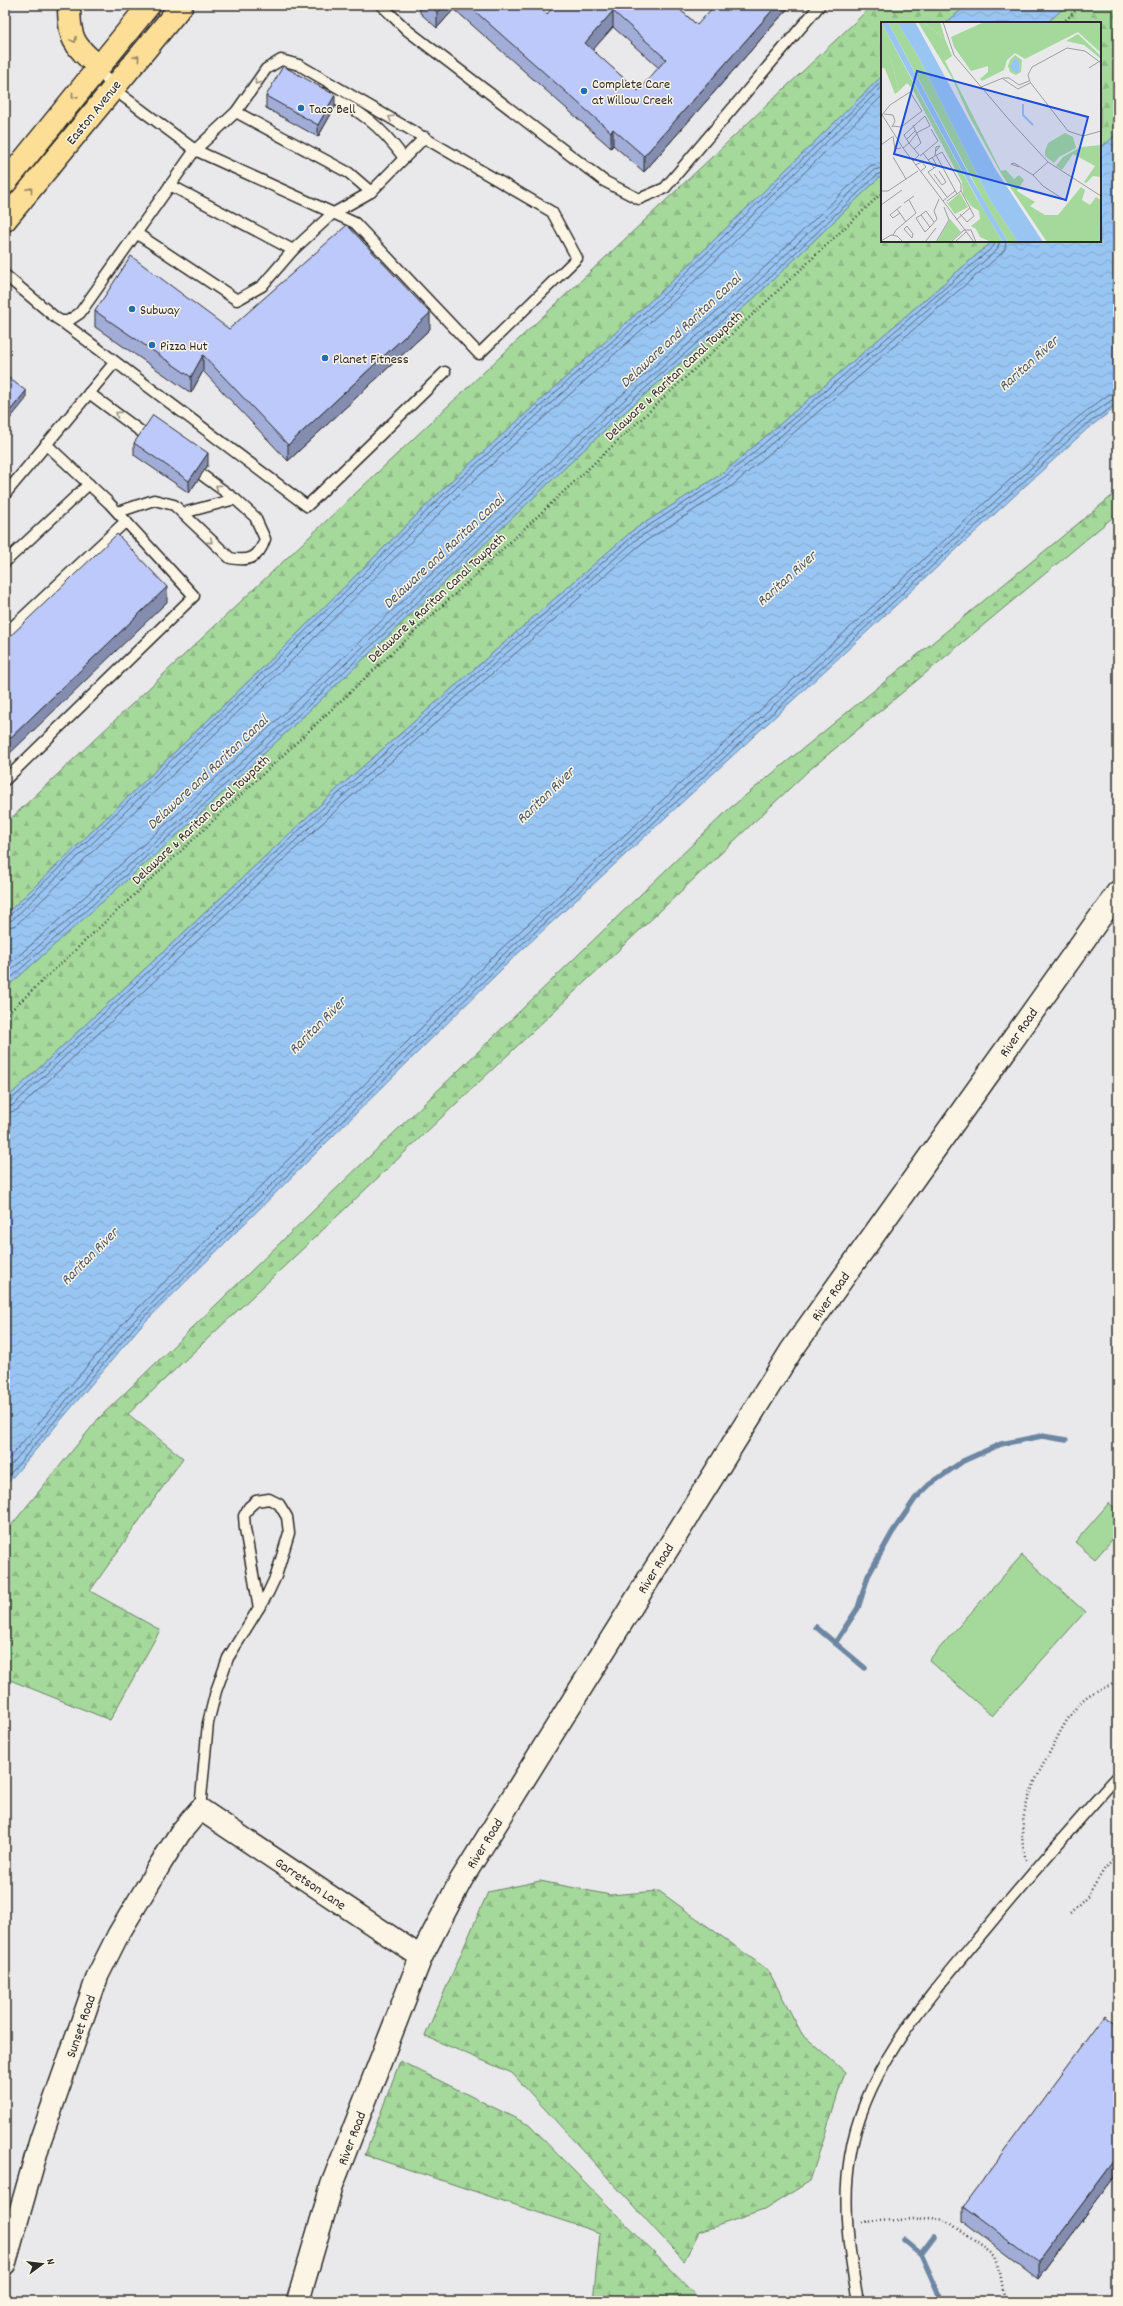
<svg xmlns="http://www.w3.org/2000/svg" width="1123" height="2306" viewBox="0 0 1123 2306" font-family="Dekko,sans-serif">
<defs>
<pattern id="forest-firs" width="22" height="20" patternUnits="userSpaceOnUse"><rect width="22" height="20" fill="#a5d99b"/><path d="M5 1l3.5 6h-7zM16 11l3.5 6h-7z" fill="#8eba86"/></pattern>
<pattern id="water-waves" width="16" height="10" patternUnits="userSpaceOnUse"><rect width="16" height="10" fill="#99c5f3"/><path d="M0 5q4-4 8 0t8 0" fill="none" stroke="#84a9d0"/></pattern>
</defs>
<rect width="100%" height="100%" fill="#e9e8eb"/>
<filter id="ink" filterUnits="userSpaceOnUse"><feTurbulence type="fractalNoise" baseFrequency=".025" numOctaves="2"/><feDisplacementMap in="SourceGraphic" scale="8" xChannelSelector="R" yChannelSelector="G"/><feConvolveMatrix kernelMatrix="1 2 1 2 8 2 1 2 1" color-interpolation-filters="sRGB"/></filter>
<g filter="url(#ink)">
<!-- forest -->
<g fill="url(#forest-firs)" stroke="#688263">
<polygon points="873,5 967,5 946,23 882,23 882,76 667,286 451,481 280,651 5,915 5,824"/>
<polygon points="1067,5 1118,5 1118,133 1100,149 1100,23 1047,23"/>
<polygon points="882,175 882,241 993,241 723,473 632,531 336,790 5,1100 5,989 196,818 609,426 753,299"/>
<polygon points="1118,491 1118,513 808,771 128,1414 183,1458 90,1591 160,1630 110,1720 5,1678 5,1533 99,1418 729,809"/>
<polygon points="540,1881 610,1895 659,1891 768,1970 802,2034 845,2072 810,2181 764,2210 699,2232 684,2261 512,2073 425,2036 488,1892"/>
<polygon points="400,2061 529,2125 701,2301 593,2301 600,2233 365,2155"/>
</g>
<!-- pitch -->
<g fill="#a5d99b" stroke="#688263">
<polygon points="1109,1503 1118,1511 1118,1533 1095,1559 1075,1542"/>
<polygon points="1022,1555 1085,1612 992,1716 929,1660"/>
</g>
<!-- water -->
<g fill="url(#water-waves)" stroke="#6d87a3">
<polygon points="967,5 1067,5 1047,23 946,23"/>
<polygon points="882,76 882,175 753,299 609,426 196,818 5,989 5,915 280,651 451,481 667,286"/>
<polygon points="1118,133 1118,406 1087,429 512,959 139,1328 5,1486 5,1100 336,790 632,531 723,473 993,241 1100,241 1100,149"/>
</g>
<g fill="none" stroke-linecap="round" stroke-linejoin="round">
<!-- shore -->
<g stroke="#57697b" stroke-width="1">
<polyline points="5,917 9,916 282,654 454,484 670,289 882,81"/>
<polyline points="5,922 12,920 286,658 457,487 674,293 882,87"/>
<polyline points="5,928 16,925 290,662 461,492 678,297 882,96"/>
<polyline points="5,968 185,807 599,415 743,288 870,166 882,162"/>
<polyline points="5,976 190,811 603,419 747,292 874,170 882,168"/>
<polyline points="5,983 193,815 606,423 750,296 878,174 882,173"/>
<polyline points="5,1103 9,1102 339,793 634,535 726,476 994,246 995,241"/>
<polyline points="5,1108 13,1105 342,797 637,539 729,480 997,250 1000,241"/>
<polyline points="5,1114 17,1110 346,801 641,544 733,485 1001,254 1005,249 1006,241"/>
<polyline points="5,1463 128,1318 501,949 1077,418 1108,395 1118,392"/>
<polyline points="5,1472 133,1322 505,953 1081,422 1112,400 1118,398"/>
<polyline points="5,1480 136,1325 509,956 1084,426 1118,403"/>
</g>
<!-- stream -->
<g stroke="#6d87a3" stroke-width="5.5">
<polyline points="816,1627 865,1668"/>
<polyline points="835,1643 858,1608 868,1576 892,1533 915,1499 929,1485 963,1461 1001,1444 1042,1436 1066,1440"/>
<polyline points="904,2240 921,2254 942,2301"/>
<polyline points="921,2254 934,2237"/>
</g>
<defs>
<g id="lane">
<polyline points="381,5 407,30 604,181 639,199 665,188 820,5"/>
<path d="M323 93C361 111 379 124 404 158"/>
<polyline points="236,112 349,173 371,192"/>
<polyline points="170,185 293,250"/>
<polyline points="136,233 237,300 262,286 293,250 332,214 371,192 425,137"/>
<polyline points="5,275 56,318 61,321 68,321 80,313 195,150 236,112 266,69 281,60 299,65 552,212 577,258 479,354 355,223 195,150 112,88 98,66"/>
<polyline points="61,321 307,506 445,372"/>
<polyline points="89,393 147,436"/>
<polyline points="202,475 235,499"/>
<polyline points="5,494 115,362"/>
<path d="M118 512 154 500 174 505 230 558C249 562 259 558 265 539L255 517 235 499 183 513"/>
<polyline points="5,562 89,484"/>
<polyline points="5,634 126,521"/>
<polyline points="5,780 194,596 109,503 46,444"/>
<polyline points="200,1809 208,1723 216,1691 228,1658 268,1593 276,1576 289,1533 287,1517 279,1504 269,1499 256,1501 249,1507 244,1516 245,1529 259,1608"/>
<path d="M858 2301C849 2253 842 2205 850 2157 863 2070 930 1996 984 1931 1028 1878 1072 1827 1118 1776"/>
</g>
<polyline id="street" points="5,2264 40,2141 98,1975 118,1935 161,1863 180,1833 200,1809 421,1957"/>
<polyline id="secondary" points="298,2301 332,2185 421,1957 461,1880 791,1351 1118,892"/>
<g id="primary">
<path d="M69 5C69 38 73 45 98 66"/>
<polyline points="5,183 149,5"/>
<polyline points="5,220 182,5"/>
</g>
</defs>
<!-- lane casing -->
<use href="#lane" stroke="#2b2b2b" stroke-width="13"/>
<!-- street casing -->
<use href="#street" stroke="#2b2b2b" stroke-width="24"/>
<!-- secondary casing -->
<use href="#secondary" stroke="#2b2b2b" stroke-width="25"/>
<!-- primary casing -->
<use href="#primary" stroke="#2b2b2b" stroke-width="25"/>
<!-- path -->
<g stroke="#2b2b2b" stroke-width="2.5" stroke-dasharray="1 3" stroke-linecap="butt">
<polyline points="1063,23 1081,5"/>
<polyline points="5,1016 882,193"/>
<path d="M1026 1860C1014 1819 1033 1783 1052 1748 1060 1732 1068 1716 1081 1702 1091 1691 1105 1688 1118 1682"/>
<polyline points="1070,1914 1088,1896 1105,1868 1118,1856"/>
<polyline points="861,2222 932,2218 946,2220 995,2256 999,2267 1005,2301"/>
</g>
<!-- lane -->
<use href="#lane" stroke="#fcf5e5" stroke-width="10"/>
<!-- street -->
<use href="#street" stroke="#fcf5e5" stroke-width="21"/>
<!-- secondary -->
<use href="#secondary" stroke="#fcf5e5" stroke-width="22"/>
<!-- primary -->
<use href="#primary" stroke="#fdde96" stroke-width="22"/>
</g>
<!-- wall -->
<g fill="#a2add7" stroke="#2b2b2b" fill-rule="evenodd">
<path d="M420 5H537L547 14 675 5 697 25 790 5V6L644 172 613 145 611 148 454 9 437 28 420 13ZM613 27 659 68 638 91 592 50Z"/>
<polygon points="266,96 335,107 318,137 266,108"/>
<polygon points="95,311 229,329 430,329 288,461 203,371 191,393 95,327"/>
<polygon points="134,443 208,465 189,493 134,455"/>
<polygon points="1118,2025 1118,2172 1038,2279 963,2222 963,2207"/>
</g>
<!-- shaded-wall -->
<g fill="#848daf" stroke="#2b2b2b">
<polygon points="444,5 454,5 454,9 437,28 437,12"/>
<polygon points="777,5 790,5 790,6 644,172 644,156"/>
<polygon points="613,11 613,27 585,59 585,43"/>
<polygon points="335,95 335,107 318,137 318,125"/>
<polygon points="613,129 613,145 611,148 611,132"/>
<polygon points="430,313 430,329 288,461 288,445"/>
<polygon points="203,355 203,371 191,393 191,377"/>
<polygon points="26,391 26,399 5,425 5,417"/>
<polygon points="208,453 208,465 189,493 189,481"/>
<polygon points="167,587 167,602 5,758 5,743"/>
<polygon points="1118,2156 1118,2172 1038,2279 1038,2263"/>
</g>
<!-- building -->
<g fill="#bcc9fa" stroke="#2b2b2b" fill-rule="evenodd">
<polygon points="429,5 444,5 437,12"/>
<path d="M468 5H537L547 14 555 5H675L697 25 715 5H777L644 156 613 129 611 132ZM613 11 666 59 638 91 585 43Z"/>
<polygon points="283,66 335,95 318,125 266,96"/>
<polygon points="347,225 430,313 288,445 203,355 191,377 95,311 131,256 229,329"/>
<polygon points="5,375 26,391 5,417"/>
<polygon points="153,415 208,453 189,481 134,443"/>
<polygon points="117,534 167,587 5,743 5,641"/>
<polygon points="1105,2015 1118,2025 1118,2156 1038,2263 963,2207"/>
</g>
<!-- one-way arrows -->
<defs><path id="oneway-chevron" d="M-2-3.5L2.5 0L-2 3.5" fill="none" stroke-width="1.6" stroke-linecap="round" stroke-linejoin="round"/></defs>
<g stroke="#948460">
<use href="#oneway-chevron" transform="translate(74 40) rotate(62)"/>
<use href="#oneway-chevron" transform="translate(137 58) rotate(-50)"/>
<use href="#oneway-chevron" transform="translate(74 96) rotate(129)"/>
<use href="#oneway-chevron" transform="translate(30 190) rotate(-51)"/>
</g>
<g stroke="#949088">
<use href="#oneway-chevron" transform="translate(257 82) rotate(125)"/>
<use href="#oneway-chevron" transform="translate(391 118) rotate(-150)"/>
<use href="#oneway-chevron" transform="translate(118 414) rotate(-144)"/>
<use href="#oneway-chevron" transform="translate(218 487) rotate(-144)"/>
<use href="#oneway-chevron" transform="translate(210 541) rotate(41)"/>
</g>
</g>
<!-- markers -->
<g fill="#1f6fb2" stroke="#fcf5e5" stroke-width="1.5">
<circle cx="584" cy="91" r="4"/>
<circle cx="301" cy="108" r="4"/>
<circle cx="132" cy="309" r="4"/>
<circle cx="152" cy="345" r="4"/>
<circle cx="325" cy="358" r="4"/>
</g>
<g text-anchor="middle" stroke-width="3" stroke-linejoin="round" paint-order="stroke">
<!-- poi labels -->
<g font-size="14" fill="#2b2b2b" stroke="#fcf5e5" text-anchor="start">
<text x="592" y="88">Complete Care<tspan x="592" dy="16">at Willow Creek</tspan></text>
<text x="309" y="113">Taco Bell</text>
<text x="140" y="314">Subway</text>
<text x="160" y="350">Pizza Hut</text>
<text x="333" y="363">Planet Fitness</text>
</g>
<!-- street labels -->
<g font-size="14" fill="#2b2b2b" stroke="#fcf5e5">
<text transform="translate(93 112) rotate(-51)" y="5">Easton Avenue</text>
<text transform="translate(673 375) rotate(-43)" y="5">Delaware &amp; Raritan Canal Towpath</text>
<text transform="translate(436 597) rotate(-43)" y="5">Delaware &amp; Raritan Canal Towpath</text>
<text transform="translate(200 819) rotate(-43)" y="5">Delaware &amp; Raritan Canal Towpath</text>
<text transform="translate(1018 1032) rotate(-55)" y="5">River Road</text>
<text transform="translate(830 1296) rotate(-55)" y="5">River Road</text>
<text transform="translate(655 1568) rotate(-58)" y="5">River Road</text>
<text transform="translate(484 1843) rotate(-58)" y="5">River Road</text>
<text transform="translate(311 1883) rotate(34)" y="5">Garretson Lane</text>
<text transform="translate(80 2026) rotate(-71)" y="5">Sunset Road</text>
<text transform="translate(351 2138) rotate(-69)" y="5">River Road</text>
</g>
<!-- water labels -->
<g font-size="15" font-style="italic" fill="#4c5967" stroke="#fcf5e5">
<text transform="translate(680 330) rotate(-43)" y="5">Delaware and Raritan Canal</text>
<text transform="translate(1028 363) rotate(-42)" y="5">Raritan River</text>
<text transform="translate(443 551) rotate(-43)" y="5">Delaware and Raritan Canal</text>
<text transform="translate(786 578) rotate(-42)" y="5">Raritan River</text>
<text transform="translate(207 772) rotate(-43)" y="5">Delaware and Raritan Canal</text>
<text transform="translate(545 795) rotate(-44)" y="5">Raritan River</text>
<text transform="translate(317 1025) rotate(-45)" y="5">Raritan River</text>
<text transform="translate(89 1256) rotate(-45)" y="5">Raritan River</text>
</g>
</g>
<!-- overview -->
<g transform="translate(881 22)">
<rect width="220" height="220" fill="#e9e8eb"/>
<path d="M134 33 141 38 140 50 135 53 129 50 127 44 129 38ZM79 171 87 185 74 192 64 178 67 181Z" fill="#a5d99b"/>
<path d="M7 0H16L37 34 109 178 137 220H127L103 179ZM37 0H42L64 17 71 34 64 39 120 149 125 148 133 157 138 153 143 158 136 169 154 180 149 184 164 193H177L200 165 204 168 201 178 209 183 215 175 220 178V220H166L121 153 88 94 71 56ZM103 0H220V31L197 10 144 37 134 31 126 38 123 48 101 59 99 57 107 50V44L90 49 73 25 70 15ZM197 12 220 34V37L203 23 185 19ZM0 30 10 37 18 69 14 72 4 47 0 45ZM32 60 96 177 122 220H110L99 215 95 207 90 204 99 197 98 189 90 184 82 172 81 160 31 66ZM184 111 192 115 195 126 178 135 173 141 164 134V129L167 121ZM220 123V155L212 154 205 161 203 160 214 144 192 132 181 148 175 144 182 135 200 125Z" fill="#a5d99b"/>
<path d="M0 0 32 60 31 66 26 61 18 69 10 37 0 32ZM42 0H59L64 17 46 3Z" fill="#a5d99b"/>
<path d="M69 197 80 210 69 220H56Z" fill="#a5d99b"/>
<path d="M0 0H7L87 151 127 220H122L103 189ZM16 0H34L115 148 162 220H137L109 178 37 34ZM134 36 138 39V49L135 51 129 45Z" fill="#99c5f3"/>
<path fill="none" stroke="#99c5f3" stroke-width="2" d="M142 82V93L152 103"/>
<path fill="none" stroke="#9d9c9e" stroke-width="1" d="M62 0 73 33 130 100 167 140 220 174M220 41 204 29 186 26 151 45 147 53 149 60 187 109 202 114 220 109M208 46 219 39M122 57 137 67 149 61M100 65 122 56H128L138 63 148 59M0 91 22 126 93 220M3 92 12 93 14 99 11 105M1 93 9 83 29 70 41 89 20 105 11 104M32 103 40 121 33 127M12 114 14 127 20 126M26 117 35 108M0 123 11 115M22 126 28 121 37 110 49 104 44 94 23 113 28 121 38 133 32 139M42 131 53 146M55 133 76 172M39 134 57 119 50 107M54 134 55 125 59 124 55 129M12 135 25 157M51 135 56 144 47 150 66 175M47 138 61 130 80 162V169L66 179M34 143 41 140 45 145 40 149M138 145 130 142 133 141 152 153 162 164 185 179M53 152 61 163 65 160 58 149M152 153 167 140M0 169H7L37 149M62 179 74 169M23 181 33 174M0 183 21 168M16 187 25 200M19 191 12 196 9 193 20 184M79 192 86 200 93 194 89 186M40 193 45 189 53 200M75 198 89 186 80 169M26 204 32 212 31 216 23 207ZM49 205 44 210 35 196 40 193 49 205 56 197 53 189 58 177M83 208H90L95 220M12 213 15 208 35 191 28 178M0 219 10 213 16 214 22 220M44 220 55 206M55 220 68 198 63 185M70 220 83 208M74 220 85 210"/>
<path fill="#1d4ed8" fill-opacity="0.15" stroke="#1d4ed8" stroke-width="2" d="M36 49 207 95 185 178 13 132Z"/>
<rect width="220" height="220" fill="none" stroke="#2b2b2b" stroke-width="2"/>
</g>
<!-- margin -->
<rect width="1123" height="2306" fill="none" stroke="#fcf5e5" stroke-width="20"/>
<rect x="10" y="10" width="1103" height="2286" fill="none" stroke="#2b2b2b" stroke-width="1.5" filter="url(#ink)"/>
<!-- north arrow -->
<g transform="translate(42 2264) rotate(75)" stroke="#fcf5e5" stroke-width="3" paint-order="stroke">
<path d="M0-3L7 15L0 10L-7 15Z" fill="#2b2b2b"/>
<text y="-6" font-size="11" font-weight="bold" text-anchor="middle" fill="#2b2b2b">N</text>
</g>
</svg>
